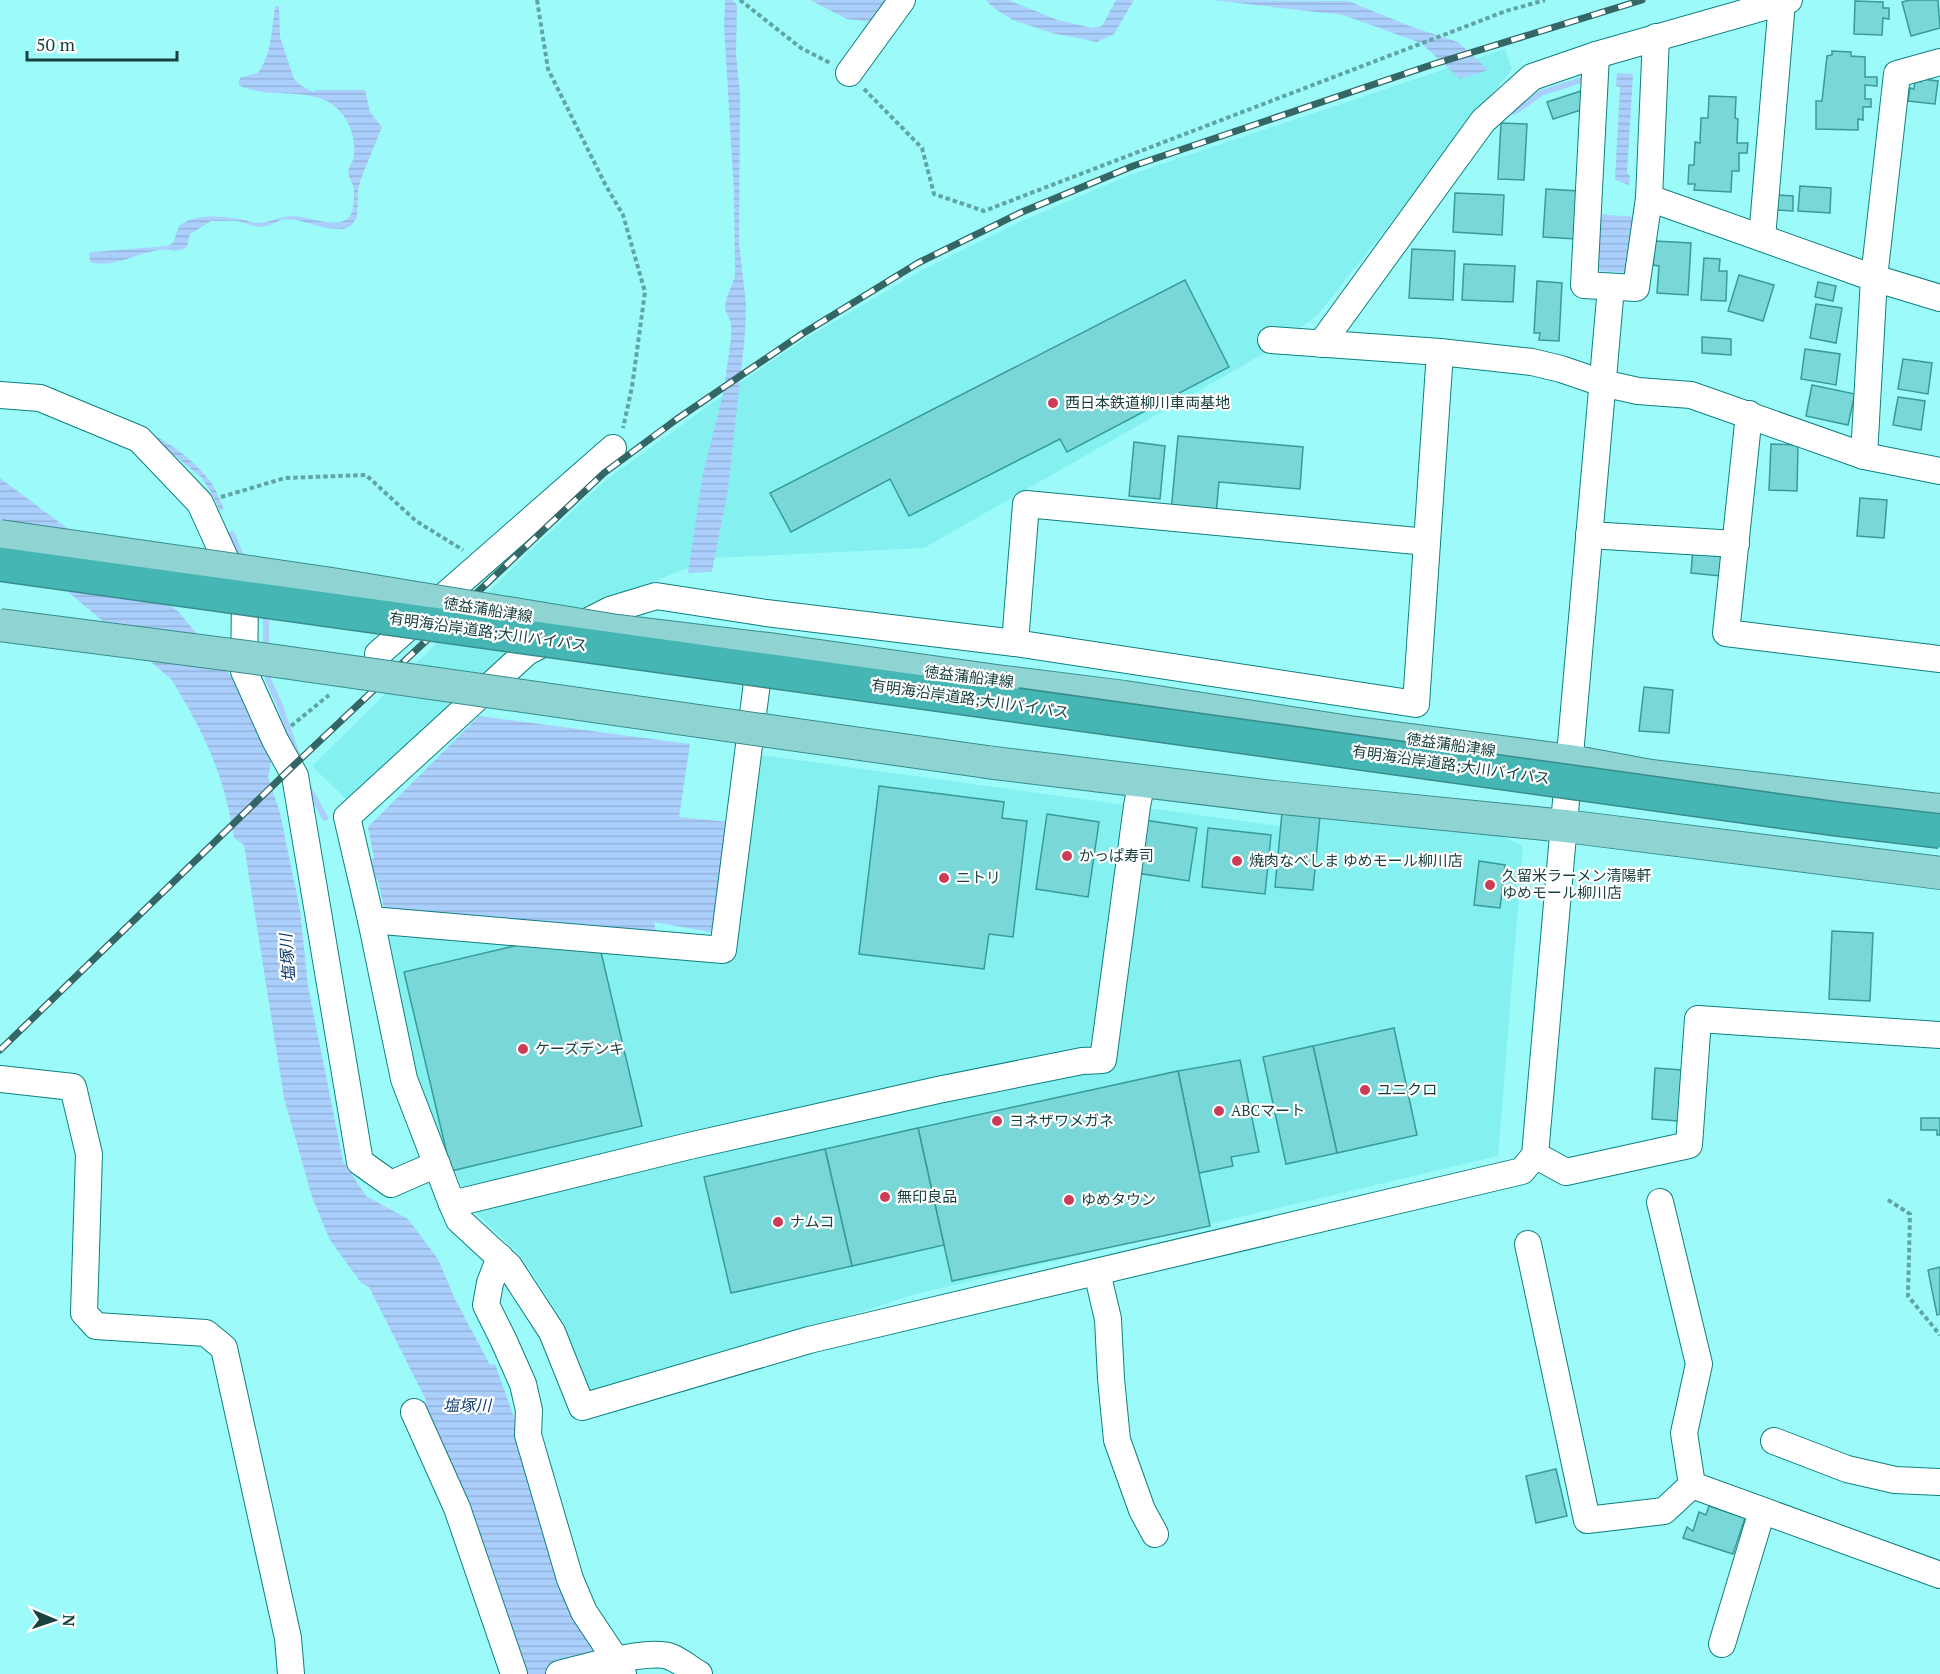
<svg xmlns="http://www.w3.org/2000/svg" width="1940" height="1674" viewBox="0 0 1940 1674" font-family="'PT Serif','Noto Sans JP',serif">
<defs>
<pattern id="water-rules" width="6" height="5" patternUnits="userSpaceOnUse" patternTransform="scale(1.5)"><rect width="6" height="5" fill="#abcffc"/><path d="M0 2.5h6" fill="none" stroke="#92b3d9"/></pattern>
</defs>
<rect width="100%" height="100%" fill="#9cfbf9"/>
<!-- built -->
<g fill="#84f0ef">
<polygon points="1505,49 1512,69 1317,316 1268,351 924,548 713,558 540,626 349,802 312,766 529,552 607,479 740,383 805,339 922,270 1021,221 1132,174"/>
<polygon points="761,755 1279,826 1284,803 1504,837 1523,846 1498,1156 912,1295 724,1357 584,1394 564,1323 520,1255 470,1207 409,1060 381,924 731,962"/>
</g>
<!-- water -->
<g fill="url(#water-rules)">
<polygon points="725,0 732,0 737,5 736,53 740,94 739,243 746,304 745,335 728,489 712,572 688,573 703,474 724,390 731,337 731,323 725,309 726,300 735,276 734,193 724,25"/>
<polygon points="810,0 893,0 871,22 847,19"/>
<polygon points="986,0 1008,0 1058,20 1092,28 1102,26 1116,0 1134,0 1114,34 1097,42 1052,33 1013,20 995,9"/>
<polygon points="1212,0 1348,1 1412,27 1458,42 1488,70 1460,79 1421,43 1343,15"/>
<path d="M275 6H279L280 37 294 79 302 86 313 92 316 90H365L370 112 382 127 362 176 358 189 357 217 351 226 344 229 326 228 297 220 283 219 268 226 258 227 238 221H211L190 234 187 247C174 254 172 248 159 250 137 253 112 269 90 262L89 253 93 252 167 246 173 243 179 226C194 213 221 216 240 219 246 220 252 223 258 223 270 223 280 216 293 216 308 216 345 233 352 212 354 206 355 191 353 185 350 179 347 175 349 168 350 165 352 163 353 160 356 147 353 132 347 121 324 79 272 103 239 85V81L241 77 258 73C272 54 272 28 275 6Z"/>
<polygon points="1617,73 1633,74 1627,173 1630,176 1629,185 1615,180 1620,87 1616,86"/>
<polygon points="1596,214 1637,217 1629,273 1598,271 1593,267"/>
<path d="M143 430C168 441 196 461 212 484 217 491 220 501 224 509L220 511 211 492 201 477Z"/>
<path d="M0 478 179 612 231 676 271 762 268 777 280 813 300 910 308 986 343 1161 366 1196 408 1219 438 1259 455 1299 490 1365 495 1364 535 1476 611 1674H527L422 1404 426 1400 369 1287 361 1283 330 1240 312 1197 284 1098 244 845 234 838C231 822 228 804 223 788 212 749 192 713 171 679L0 534Z"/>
<polygon points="479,716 690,744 679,817 729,822 716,933 654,922 656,932 384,909 378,880 373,879 369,861 374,858 368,827"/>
</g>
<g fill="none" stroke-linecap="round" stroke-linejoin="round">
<!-- stream -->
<g stroke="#abcffc" stroke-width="6">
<polyline points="1514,112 1541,93 1582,80"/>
<polyline points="232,534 243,561"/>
<polyline points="263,612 266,619 266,650"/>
<polyline points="267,669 268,679 280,706 298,758"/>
<polyline points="308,787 325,818"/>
</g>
</g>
<!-- building -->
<g fill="#79d8d7" stroke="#379b9a" stroke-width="1.5">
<polygon points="1910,0 1938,0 1940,28 1911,36 1902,2"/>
<polygon points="1855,1 1883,2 1883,8 1889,8 1889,19 1883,18 1882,35 1854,34"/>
<polygon points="1832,51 1851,52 1851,56 1865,57 1865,77 1877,77 1877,86 1865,85 1865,99 1871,99 1871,107 1863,107 1863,120 1858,119 1858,130 1816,129 1816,101 1822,101 1827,56 1832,55"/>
<polygon points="1922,79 1938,81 1935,104 1908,101 1910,88 1914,89 1915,81 1921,82"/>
<polygon points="1581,91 1587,108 1553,119 1547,102"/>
<polygon points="1709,96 1736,97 1735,118 1738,119 1737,143 1748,143 1747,153 1739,153 1739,171 1732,171 1731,192 1694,190 1695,184 1688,184 1689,165 1694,165 1695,142 1700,143 1701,118 1708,118"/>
<polygon points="1501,123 1527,124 1524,180 1498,179"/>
<polygon points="1800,186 1831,188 1830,213 1798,211"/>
<polygon points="1546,189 1579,191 1576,239 1543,237"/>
<polygon points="1455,193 1504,195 1502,235 1453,232"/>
<polygon points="1778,195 1793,196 1793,211 1777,210"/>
<polygon points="1655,241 1691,243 1688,295 1657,293 1659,266 1653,265"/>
<polygon points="1412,249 1455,251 1453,300 1409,298"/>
<polygon points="1704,258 1720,259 1719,271 1727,271 1726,301 1701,300"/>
<polygon points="1464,264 1515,266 1513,302 1462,300"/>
<polygon points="1739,275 1774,285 1763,321 1728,311"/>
<polygon points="1185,280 1229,367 1067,452 1060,439 909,516 890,479 791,532 770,493"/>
<polygon points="1537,281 1562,283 1559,341 1539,340 1540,333 1534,333"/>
<polygon points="1818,282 1836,286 1833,301 1815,297"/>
<polygon points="1816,304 1842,308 1836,343 1810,338"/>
<polygon points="1702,337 1731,339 1731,355 1702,353"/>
<polygon points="1805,349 1840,354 1836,385 1801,379"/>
<polygon points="1903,359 1932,363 1928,394 1898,389"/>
<polygon points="1812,385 1855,394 1848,425 1806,416"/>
<polygon points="1898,397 1925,401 1921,430 1893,425"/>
<polygon points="1178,436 1303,447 1300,489 1219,482 1216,515 1171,512"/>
<polygon points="1134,442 1165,446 1160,499 1129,496"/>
<polygon points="1771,444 1798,445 1797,491 1769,490"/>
<polygon points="1860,498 1887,500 1884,538 1857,536"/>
<polygon points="1693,548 1723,550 1721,576 1691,573"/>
<polygon points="1644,687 1673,690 1669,733 1639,731"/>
<polygon points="879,786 1004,802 1002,818 1027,821 1013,937 989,934 984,969 859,954"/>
<polygon points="1282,813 1320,816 1313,890 1275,887"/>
<polygon points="1047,814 1099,822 1088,897 1036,889"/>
<polygon points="1144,820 1197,828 1189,881 1137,873"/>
<polygon points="1208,828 1271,835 1265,894 1202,887"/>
<polygon points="1479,861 1505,865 1500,908 1474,905"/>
<polygon points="1832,931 1873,933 1870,1001 1829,999"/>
<polygon points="540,940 600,948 642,1126 451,1171 404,972"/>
<polygon points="1394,1028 1417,1135 1337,1153 1313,1046"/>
<polygon points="1313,1046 1337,1153 1286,1164 1263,1057"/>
<polygon points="1240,1060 1259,1152 1231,1157 1233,1166 1199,1173 1178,1071"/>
<polygon points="1655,1068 1682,1070 1678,1121 1652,1119"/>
<polygon points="1178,1071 1210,1226 952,1281 918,1128"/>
<polygon points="1921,1118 1940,1118 1940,1135 1937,1135 1937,1130 1921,1130"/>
<polygon points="918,1128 944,1245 852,1266 825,1149"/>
<polygon points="825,1149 852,1266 731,1293 704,1177"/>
<polygon points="1940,1267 1940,1314 1937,1315 1928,1270"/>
<polygon points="1556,1469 1567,1516 1536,1523 1526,1476"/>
<polygon points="1709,1506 1745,1518 1733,1554 1683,1538 1687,1527 1693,1531 1699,1512 1706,1515"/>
</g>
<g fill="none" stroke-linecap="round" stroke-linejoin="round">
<defs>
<g id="minor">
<polyline points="1596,55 1584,285 1636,288 1649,198 1656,37"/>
<polyline points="849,73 902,0"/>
<polyline points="1649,198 1874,278 1940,298"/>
<polyline points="1762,238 1782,2"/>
<polyline points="1271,340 1440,352 1532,362 1561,369 1602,383 1638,391 1691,395 1864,456 1940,471"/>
<polyline points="1321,344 1483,121 1532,77 1596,55 1789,0"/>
<polyline points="1440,352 1416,704 1015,643 766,613 656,596 610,610 527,652 347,817 371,920 404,1079 452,1204 459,1220 509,1266 552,1332 582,1407 809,1340 1522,1171 1535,1155 1611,287"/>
<polyline points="0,395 40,398 139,439 200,503 245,602 244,671 275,740 295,776 360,1162 391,1184 437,1164"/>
<polyline points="1749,414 1726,633 1940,659"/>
<polyline points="1864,456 1874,278 1897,74 1940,62"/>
<polyline points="1589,535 1736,544"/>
<polyline points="1015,643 1026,504 1427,542"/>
<polyline points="378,654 613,448"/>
<polyline points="371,920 723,950 761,651"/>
<polyline points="0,1079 73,1087 89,1154 84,1313 96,1326 206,1333 224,1348 288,1638 291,1674"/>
<polyline points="1535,1155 1566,1172 1689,1145 1698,1019 1940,1035"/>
<polyline points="1660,1202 1699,1364 1684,1433 1692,1485 1940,1575"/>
<polyline points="452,1204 689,1146 938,1090 1082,1061 1103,1060 1137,806 1142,781"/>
<polyline points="1528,1244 1587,1520 1664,1511 1692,1485"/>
<polyline points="500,1257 490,1283 486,1305 503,1339 523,1384 529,1410 528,1435 570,1579 584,1612 616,1660 623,1674"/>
<polyline points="1097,1272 1108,1319 1111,1379 1117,1440 1142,1510 1155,1534"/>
<polyline points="414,1412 457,1508 514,1674"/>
<polyline points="1774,1441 1847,1469 1895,1480 1940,1482"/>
<polyline points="1722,1644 1762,1511"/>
<path d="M559 1674C582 1668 649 1648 671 1657 681 1661 690 1669 699 1674"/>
</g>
<g id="major">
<polyline points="1004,682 1125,697 1349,732 1570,761 1651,776 1940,810"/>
<polyline points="987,762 1274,797 1565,826 1940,873"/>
</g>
</defs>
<!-- minor casing -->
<use href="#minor" stroke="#0e807f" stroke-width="28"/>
<!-- major casing -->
<use href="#major" stroke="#368d8c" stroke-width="34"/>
<!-- path -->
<g stroke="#5fa5a4" stroke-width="4" stroke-dasharray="4.5 3" stroke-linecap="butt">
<polyline points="537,0 548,69 605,184 623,215 645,292 632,387 623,428"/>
<polyline points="740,0 801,48 830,63"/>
<polyline points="864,89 922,148 934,194 984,211 1506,11 1545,0"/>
<polyline points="221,497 285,478 366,475 416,521 463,550"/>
<polyline points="291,726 329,695"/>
<polyline points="1888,1200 1910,1214 1908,1296 1940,1335"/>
</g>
<!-- minor -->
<use href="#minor" stroke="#fff" stroke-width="26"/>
<!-- major -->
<use href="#major" stroke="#90d3d3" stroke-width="32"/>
<defs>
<polyline id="rail" points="0,1050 291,768 604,473 677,419 802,334 918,263 1022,212 1133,166 1431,65 1642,0"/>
</defs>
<!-- rail casing -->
<use href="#rail" stroke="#336665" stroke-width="7"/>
<!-- rail -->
<use href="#rail" stroke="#fff" stroke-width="4.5" stroke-dasharray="14" stroke-linecap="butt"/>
<defs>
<g id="major-bridge">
<polyline points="0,536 332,584 617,631 768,649 1004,682"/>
<polyline points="0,625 255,658 987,762"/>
</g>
<polyline id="highway-bridge" points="0,564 1837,819 1940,831"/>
</defs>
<!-- major-bridge casing -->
<use href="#major-bridge" stroke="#368d8c" stroke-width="34" stroke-linecap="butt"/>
<!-- highway-bridge casing -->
<use href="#highway-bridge" stroke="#368d8c" stroke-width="36" stroke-linecap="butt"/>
<!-- major-bridge -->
<use href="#major-bridge" stroke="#90d3d3" stroke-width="32"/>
<!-- highway-bridge -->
<use href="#highway-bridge" stroke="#46b6b5" stroke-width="33"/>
</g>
<!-- markers -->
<g fill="#cc3c57" stroke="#fff" stroke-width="2">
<circle cx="1053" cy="403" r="6"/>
<circle cx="1067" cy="856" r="6"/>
<circle cx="1237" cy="861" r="6"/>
<circle cx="944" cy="878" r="6"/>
<circle cx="1490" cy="885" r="6"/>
<circle cx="523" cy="1049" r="6"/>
<circle cx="1365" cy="1090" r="6"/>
<circle cx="1219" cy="1111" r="6"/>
<circle cx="997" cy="1121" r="6"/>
<circle cx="885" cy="1197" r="6"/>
<circle cx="1069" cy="1200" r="6"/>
<circle cx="778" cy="1222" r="6"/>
</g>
<g text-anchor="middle" stroke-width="4.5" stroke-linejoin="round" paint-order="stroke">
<!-- poi labels -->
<g font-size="15" fill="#184140" stroke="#fff" text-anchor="start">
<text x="1065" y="408">西日本鉄道柳川車両基地</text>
<text x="1079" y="861">かっぱ寿司</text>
<text x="1249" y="866">焼肉なべしま ゆめモール柳川店</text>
<text x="1502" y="881">久留米ラーメン清陽軒<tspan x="1502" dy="17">ゆめモール柳川店</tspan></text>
<text x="956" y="883">ニトリ</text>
<text x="535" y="1054">ケーズデンキ</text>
<text x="1377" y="1095">ユニクロ</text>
<text x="1231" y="1116">ABCマート</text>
<text x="1009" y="1126">ヨネザワメガネ</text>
<text x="897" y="1202">無印良品</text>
<text x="1081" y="1205">ゆめタウン</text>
<text x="790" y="1227">ナムコ</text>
</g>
<!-- street labels -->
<g font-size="15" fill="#184140" stroke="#fff">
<text transform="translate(488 610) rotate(9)" y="5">徳益蒲船津線</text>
<text transform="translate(488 632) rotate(8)" y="5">有明海沿岸道路;大川バイパス</text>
<text transform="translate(969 677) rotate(7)" y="5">徳益蒲船津線</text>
<text transform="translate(970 699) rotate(8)" y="5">有明海沿岸道路;大川バイパス</text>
<text transform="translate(1451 745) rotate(8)" y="5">徳益蒲船津線</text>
<text transform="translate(1451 765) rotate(8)" y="5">有明海沿岸道路;大川バイパス</text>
</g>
<!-- water labels -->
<g font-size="16" font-style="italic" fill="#103c6e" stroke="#fff">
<text transform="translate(287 958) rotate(-94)" y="6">塩塚川</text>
<text x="467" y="1411">塩塚川</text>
</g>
</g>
<!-- north arrow -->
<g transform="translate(54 1620) rotate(92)" stroke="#ffffff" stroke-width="4.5" paint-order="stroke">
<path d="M0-4.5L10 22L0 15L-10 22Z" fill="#184140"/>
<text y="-9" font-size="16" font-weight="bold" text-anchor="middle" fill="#184140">N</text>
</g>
<!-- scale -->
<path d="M27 51v9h150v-9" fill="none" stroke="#184140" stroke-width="3"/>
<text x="36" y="51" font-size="18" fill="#184140" stroke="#ffffff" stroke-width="4.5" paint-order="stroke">50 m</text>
</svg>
